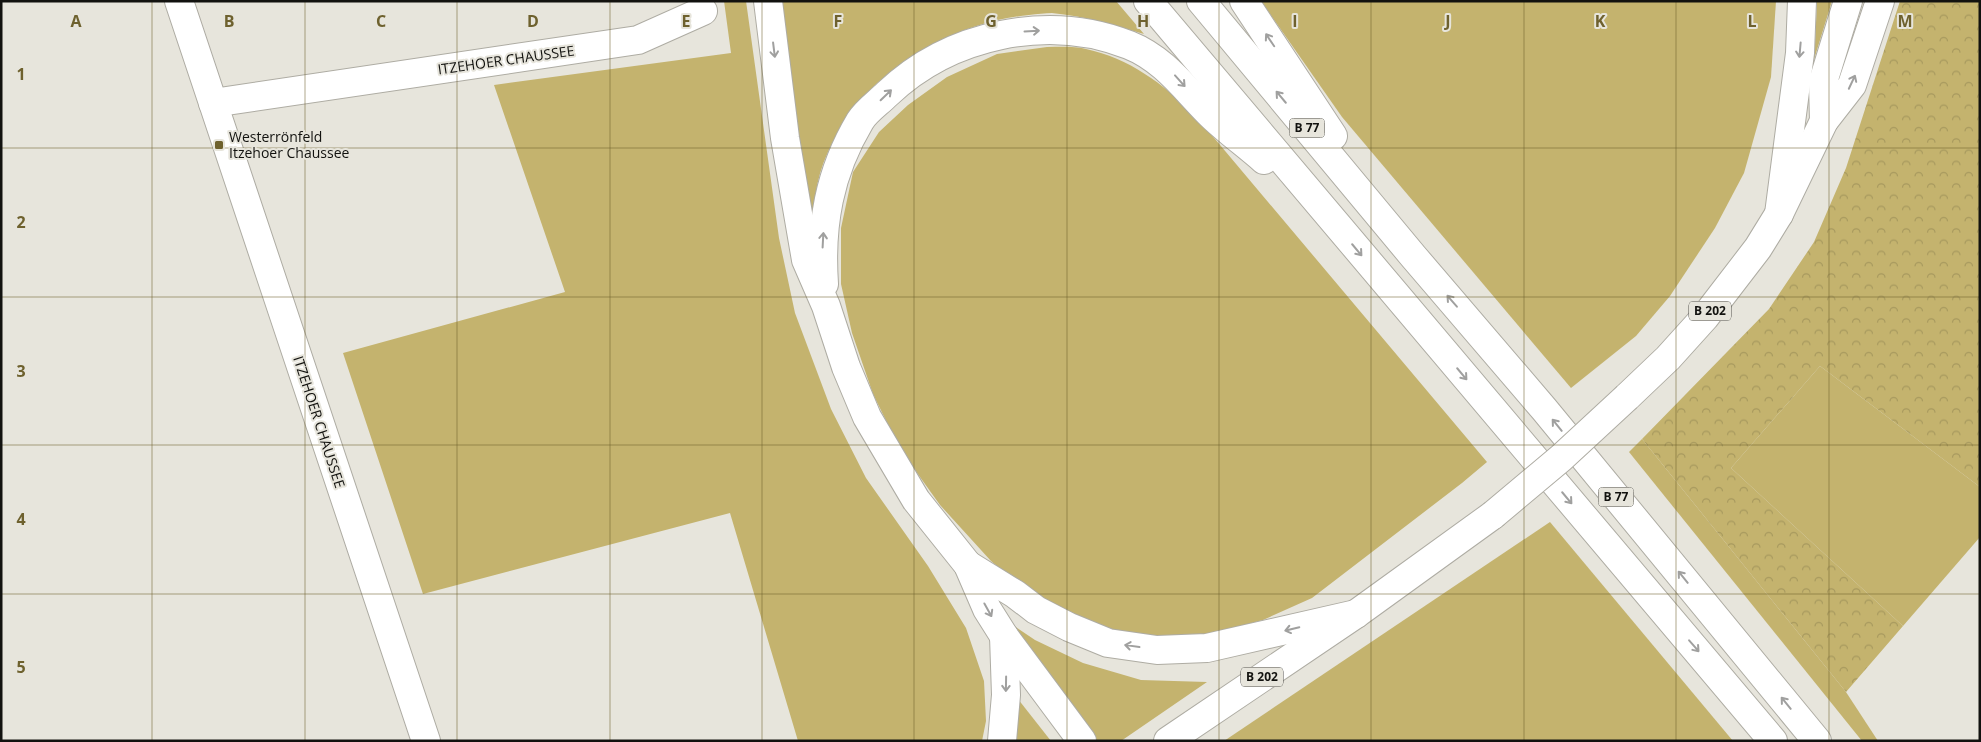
<svg xmlns="http://www.w3.org/2000/svg" width="1981" height="742" viewBox="0 0 1981 742" font-family="'Open Sans',sans-serif">
<defs>
<pattern id="forest-crowns" width="20" height="18" patternUnits="userSpaceOnUse" patternTransform="scale(1.25)"><rect width="20" height="18" fill="#c4b36e"/><path d="M2 6a3 3 0 1 1 6 0M12 15a3 3 0 1 1 6 0" fill="none" stroke="#a7995e"/></pattern>
</defs>
<rect width="100%" height="100%" fill="#e7e5dc"/>
<!-- green -->
<g fill="#c4b36e">
<polygon points="724,1 746,1 779,238 795,313 831,409 866,478 928,566 966,628 984,681 986,721 982,741 798,741 730,513 423,594 343,353 565,292 494,85 731,53"/>
<path d="M782 1H1116L1144 34C1114 25 1084 16 1052 13 1045 13 1037 14 1029 15 968 21 908 51 865 95 850 111 837 132 828 152 815 179 814 208 810 237Z"/>
<polygon points="1261,1 1776,1 1771,77 1744,173 1715,228 1670,296 1636,336 1571,388 1342,117"/>
<polygon points="1817,1 1832,1 1808,79 1815,44"/>
<path d="M1047 47C1060 47 1074 46 1086 49 1129 58 1163 84 1194 114L1487 462 1462 483 1312 598 1263 620 1200 637 1139 636 1090 623 1029 593 991 561 940 505 900 449 873 394 852 333 841 284V228L853 172 879 132 908 105 947 77 997 54Z"/>
<polygon points="1820,366 1980,487 1980,537 1903,626 1731,468"/>
<polygon points="1642,439 1846,692 1878,741 1862,741 1629,452"/>
<polygon points="1550,522 1733,741 1224,741"/>
<polygon points="998,615 1035,640 1083,663 1141,680 1207,682 1121,741 1095,741"/>
<polygon points="1014,694 1051,741 1015,741"/>
</g>
<!-- forest -->
<polygon fill="url(#forest-crowns)" points="1900,1 1980,1 1980,487 1820,366 1731,468 1903,626 1846,692 1642,439 1769,309 1814,242 1846,168"/>
<g fill="none" stroke-linecap="round" stroke-linejoin="round">
<defs>
<g id="minor">
<polyline points="179,1 426,741"/>
<polyline points="213,103 638,40 703,11"/>
</g>
<g id="major">
<polyline points="1824,121 1823,82 1848,1"/>
<polyline points="1627,397 1668,358 1705,317 1758,248 1779,214 1824,121 1852,85 1880,1"/>
<polyline points="1168,741 1356,614 1493,515"/>
</g>
<g id="highway">
<polyline points="768,1 785,138 806,260 826,306 846,367 867,417 916,500 968,565 987,609 1004,636 1082,741"/>
<polyline points="1148,1 1773,741"/>
<polyline points="1201,1 1413,256 1544,409 1817,741"/>
<polyline points="1244,1 1333,136"/>
<polyline points="1779,214 1800,53 1802,1"/>
<path d="M824 284C820 225 829 173 860 121 866 111 878 103 887 94 950 34 1048 13 1129 45 1164 59 1184 88 1209 113 1226 130 1246 144 1264 160"/>
<polyline points="968,565 1015,594 1036,610 1069,627 1108,643 1157,650 1207,648 1356,614"/>
<polyline points="1002,741 1006,695 1004,636"/>
</g>
</defs>
<!-- minor casing -->
<use href="#minor" stroke="#aeaca3" stroke-width="30"/>
<!-- major casing -->
<use href="#major" stroke="#aeaca3" stroke-width="30"/>
<!-- highway casing -->
<use href="#highway" stroke="#aeaca3" stroke-width="30"/>
<!-- minor -->
<use href="#minor" stroke="#fff" stroke-width="28"/>
<!-- major -->
<use href="#major" stroke="#fff" stroke-width="28"/>
<!-- highway -->
<use href="#highway" stroke="#fff" stroke-width="28"/>
<defs>
<polyline id="major-bridge" points="1493,515 1561,458 1627,397"/>
</defs>
<!-- major-bridge casing -->
<use href="#major-bridge" stroke="#aeaca3" stroke-width="30" stroke-linecap="butt"/>
<!-- major-bridge -->
<use href="#major-bridge" stroke="#fff" stroke-width="28"/>
</g>
<!-- one-way arrows -->
<defs><path id="oneway-shaft" d="M-6 0H5M1.5-3L5.5 0L1.5 3" fill="none" stroke-width="1.6" stroke-linecap="round" stroke-linejoin="round" transform="scale(1.25)"/></defs>
<g stroke="#a0a09f">
<use href="#oneway-shaft" transform="translate(1032 31) rotate(-3)"/>
<use href="#oneway-shaft" transform="translate(1270 40) rotate(-124)"/>
<use href="#oneway-shaft" transform="translate(774 50) rotate(83)"/>
<use href="#oneway-shaft" transform="translate(1800 50) rotate(95)"/>
<use href="#oneway-shaft" transform="translate(1180 81) rotate(48)"/>
<use href="#oneway-shaft" transform="translate(1852 82) rotate(-65)"/>
<use href="#oneway-shaft" transform="translate(886 95) rotate(-44)"/>
<use href="#oneway-shaft" transform="translate(1281 97) rotate(-130)"/>
<use href="#oneway-shaft" transform="translate(823 240) rotate(-87)"/>
<use href="#oneway-shaft" transform="translate(1357 250) rotate(50)"/>
<use href="#oneway-shaft" transform="translate(1452 301) rotate(-131)"/>
<use href="#oneway-shaft" transform="translate(1462 374) rotate(50)"/>
<use href="#oneway-shaft" transform="translate(1557 425) rotate(-129)"/>
<use href="#oneway-shaft" transform="translate(1567 498) rotate(50)"/>
<use href="#oneway-shaft" transform="translate(1683 577) rotate(-129)"/>
<use href="#oneway-shaft" transform="translate(988 610) rotate(61)"/>
<use href="#oneway-shaft" transform="translate(1292 629) rotate(167)"/>
<use href="#oneway-shaft" transform="translate(1132 646) rotate(-172)"/>
<use href="#oneway-shaft" transform="translate(1694 646) rotate(49)"/>
<use href="#oneway-shaft" transform="translate(1006 684) rotate(91)"/>
<use href="#oneway-shaft" transform="translate(1786 703) rotate(-129)"/>
</g>
<!-- grid -->
<path fill="none" stroke="#6e612e" stroke-width="1" stroke-opacity="0.55" d="M152 1V741M305 1V741M457 1V741M610 1V741M762 1V741M914 1V741M1067 1V741M1219 1V741M1371 1V741M1524 1V741M1676 1V741M1829 1V741M1 148H1980M1 297H1980M1 445H1980M1 594H1980"/>
<!-- markers -->
<rect fill="#6e612e" stroke="#e7e5dc" stroke-width="2" x="214" y="140" width="10" height="10" rx="2.5"/>
<g text-anchor="middle" stroke-width="4" stroke-linejoin="round" paint-order="stroke">
<!-- shield labels -->
<g fill="#e7e5dc" stroke="#52514c" stroke-width="1">
<rect x="1289.5" y="118.5" width="35" height="19" rx="4"/>
<rect x="1689" y="301.5" width="42" height="19" rx="4"/>
<rect x="1598.5" y="487.5" width="35" height="19" rx="4"/>
<rect x="1241" y="667.5" width="42" height="19" rx="4"/>
</g>
<g font-size="12" font-weight="bold" fill="#12120f">
<text x="1307" y="132">B 77</text>
<text x="1710" y="315">B 202</text>
<text x="1616" y="501">B 77</text>
<text x="1262" y="681">B 202</text>
</g>
<!-- street labels -->
<g font-size="14" fill="#12120f" stroke="#e7e5dc">
<text transform="translate(506 60) rotate(-8)" y="5">ITZEHOER CHAUSSEE</text>
<text transform="translate(319 422) rotate(72)" y="5">ITZEHOER CHAUSSEE</text>
</g>
<!-- poi labels -->
<g font-size="14" fill="#12120f" stroke="#e7e5dc" text-anchor="start">
<text x="229" y="142">Westerrönfeld<tspan x="229" dy="16">Itzehoer Chaussee</tspan></text>
</g>
</g>
<g font-size="16" text-anchor="middle" font-weight="bold" fill="#6e612e" stroke="#e7e5dc" stroke-width="4" stroke-linejoin="round" paint-order="stroke">
<text x="76" y="27">A</text>
<text x="229" y="27">B</text>
<text x="381" y="27">C</text>
<text x="533" y="27">D</text>
<text x="686" y="27">E</text>
<text x="838" y="27">F</text>
<text x="991" y="27">G</text>
<text x="1143" y="27">H</text>
<text x="1295" y="27">I</text>
<text x="1448" y="27">J</text>
<text x="1600" y="27">K</text>
<text x="1752" y="27">L</text>
<text x="1905" y="27">M</text>
<text x="21" y="80">1</text>
<text x="21" y="228">2</text>
<text x="21" y="377">3</text>
<text x="21" y="525">4</text>
<text x="21" y="673">5</text>
</g>
<!-- border -->
<rect width="1981" height="742" fill="none" stroke="#12120f" stroke-width="5"/>
</svg>
